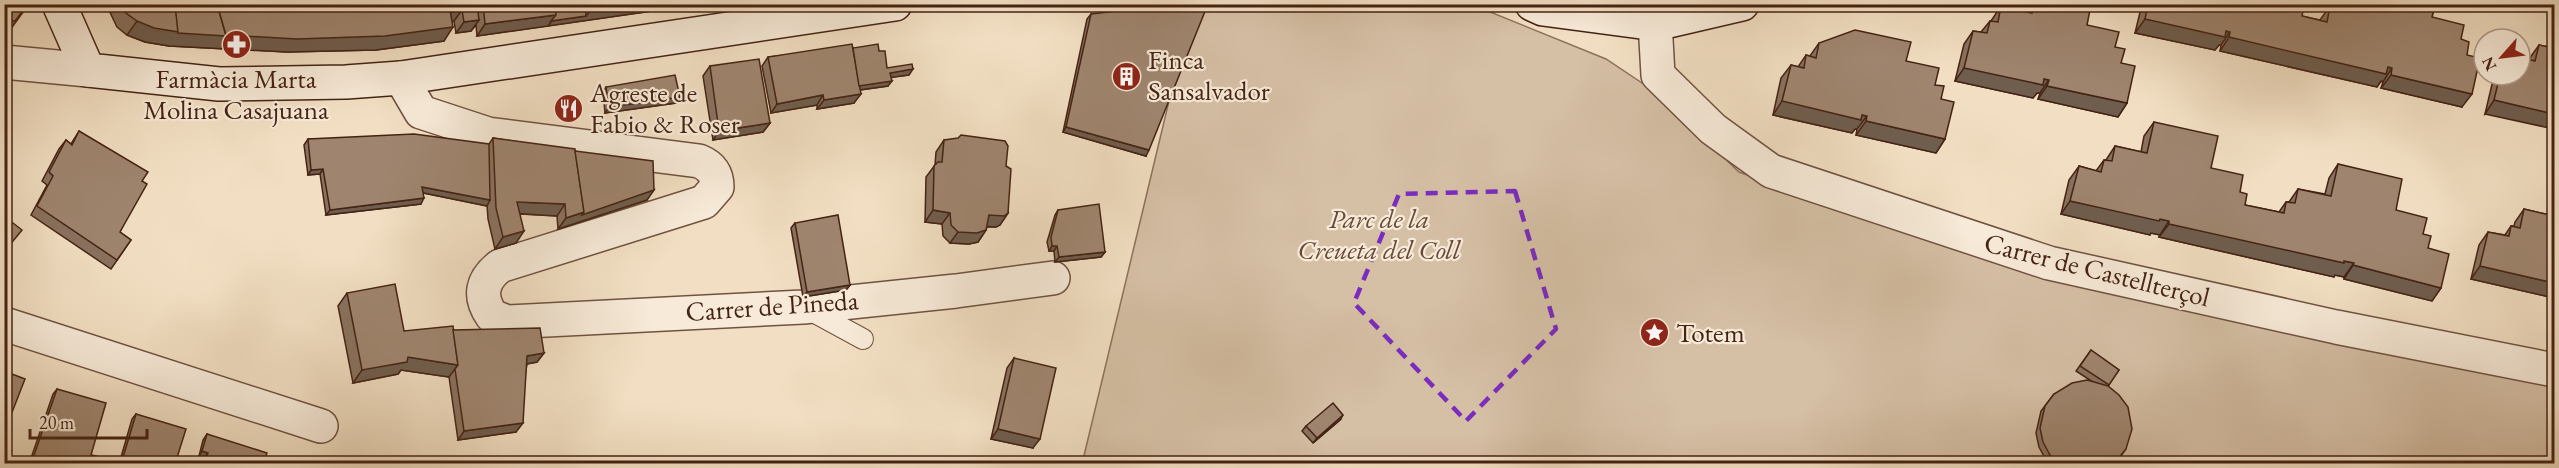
<svg xmlns="http://www.w3.org/2000/svg" width="2559" height="468" viewBox="0 0 2559 468" font-family="'EB Garamond',serif">
<rect width="100%" height="100%" fill="#f2dfc3"/>
<filter id="stains"><feTurbulence type="fractalNoise" baseFrequency=".00333" numOctaves="4"/><feColorMatrix values="0 0 0 0 .2 0 0 0 0 .09 0 0 0 0 .02 0 0 0 .5 -.17"/></filter>
<radialGradient id="worn" r=".72"><stop offset=".6" stop-color="#630" stop-opacity="0"/><stop offset="1" stop-color="#630" stop-opacity=".3"/></radialGradient>
<!-- green -->
<polygon fill="#d5bfa5" stroke="#8d715c" stroke-width="1.5" points="1192,5 1473,5 1606,59 1660,95 1739,172 1961,250 2554,384 2554,463 1082,464"/>
<g fill="none" stroke-linecap="round" stroke-linejoin="round">
<defs>
<polyline id="lane" points="806,308 863,339"/>
<g id="street">
<polyline points="1654,4 1658,75 1713,129 1771,171 2049,263 2336,327 2554,370"/>
<polyline points="4,62 88,70"/>
<path d="M401 78 421 112 488 134 699 161C711 166 717 173 717 187L704 202 500 266C482 280 478 296 492 316L507 322 803 307 956 291 1053 278"/>
<polyline points="4,324 321,426"/>
</g>
<g id="secondary">
<polyline points="59,4 88,70 219,84 346,82 401,78 895,4"/>
<polyline points="1532,4 1543,9 1656,24 1742,4"/>
</g>
</defs>
<!-- lane casing -->
<use href="#lane" stroke="#705240" stroke-width="22"/>
<!-- street casing -->
<use href="#street" stroke="#705240" stroke-width="36"/>
<!-- secondary casing -->
<use href="#secondary" stroke="#452314" stroke-width="36"/>
<!-- lane -->
<use href="#lane" stroke="#f7ead8" stroke-width="20"/>
<!-- street -->
<use href="#street" stroke="#f7ead8" stroke-width="33"/>
<!-- secondary -->
<use href="#secondary" stroke="#f7ead8" stroke-width="33"/>
</g>
<!-- wall -->
<g fill="#89725f" stroke="#452314" stroke-width="1.5">
<polygon points="106,4 239,4 239,6 255,6 255,4 701,4 477,36 476,25 471,31 456,33 454,21 452,22 444,41 376,50 287,52 169,46 145,42 127,35 117,27"/>
<polygon points="2027,4 2089,4 2087,25 2115,47 2121,63 2127,103 2118,117 2038,99 2040,93 2037,93 2033,98 1955,81 1964,44 1973,31 1981,32 1990,21 1991,21 2001,6 2025,11"/>
<polygon points="2142,4 2304,4 2302,16 2320,20 2330,6 2333,7 2334,4 2435,4 2432,17 2461,39 2467,55 2462,107 2381,88 2383,82 2381,81 2377,87 2220,51 2221,45 2219,45 2215,50 2135,33"/>
<polygon points="1091,14 1146,156 1063,132 1087,19"/>
<polygon points="1819,43 1906,61 1935,85 1941,99 1945,139 1936,153 1856,135 1857,129 1855,129 1852,133 1773,115 1781,78 1791,65 1798,67 1806,55 1810,56"/>
<polygon points="2539,45 2554,48 2485,114 2493,80 2496,75 2520,75 2520,70 2527,59 2529,59"/>
<polygon points="853,48 879,51 887,68 909,75 891,77 888,86 860,90 854,103 817,109 817,105 771,113 762,66 768,57"/>
<polygon points="710,66 770,123 763,132 713,140 703,76"/>
<polygon points="606,87 680,97 676,103 605,113 603,92"/>
<polygon points="2154,122 2211,168 2240,192 2245,205 2279,212 2286,202 2289,202 2298,189 2325,194 2329,178 2338,164 2396,210 2423,234 2441,288 2432,301 2344,279 2344,277 2335,275 2334,277 2159,237 2160,235 2151,233 2150,235 2061,214 2069,180 2079,166 2096,171 2104,160 2106,160 2115,146 2141,152 2144,136"/>
<polygon points="79,131 142,181 120,232 131,240 111,269 31,215 47,185 42,181 59,149 66,140 71,144"/>
<polygon points="493,138 575,151 647,200 558,229 557,216 520,214 516,243 495,249 488,219 487,205 487,206 423,193 421,204 326,215 320,174 308,175 304,145 308,139 489,144"/>
<polygon points="944,140 1006,166 1008,213 1000,225 996,227 987,227 986,230 978,242 969,244 950,243 943,236 942,224 925,222 926,177 935,165 936,152"/>
<polygon points="2554,197 2554,298 2471,279 2479,245 2488,232 2505,235 2511,226 2514,226 2515,222 2524,209 2550,215"/>
<polygon points="1058,210 1105,252 1101,257 1055,262 1054,251 1049,251 1047,242 1055,215"/>
<polygon points="795,223 850,285 846,290 803,297 791,228"/>
<polygon points="347,293 404,331 453,330 544,353 537,362 527,364 516,432 458,440 449,377 401,370 398,374 353,383 338,306"/>
<polygon points="2091,350 2119,370 2108,386 2126,449 2115,464 2050,464 2046,460 2039,447 2036,433 2041,411 2054,394 2093,382 2076,371"/>
<polygon points="1014,358 1033,448 991,439 1007,368"/>
<polygon points="57,389 91,455 95,464 29,464 53,394"/>
<polygon points="136,414 175,464 119,464 132,419"/>
<polygon points="1340,420 1313,443 1302,431 1306,426"/>
<polygon points="207,434 263,464 202,464 204,458 199,456 203,440"/>
</g>
<!-- shaded-wall -->
<g fill="#6f5d4e" stroke="#452314" stroke-width="1.5">
<polygon points="28,4 29,4 7,34 4,33 4,20"/>
<polygon points="628,4 701,4 548,26 551,21 586,16 591,10"/>
<polygon points="462,10 454,21 441,24 449,13"/>
<polygon points="556,15 548,26 477,36 485,24"/>
<polygon points="2145,19 2230,32 2221,45 2219,45 2215,50 2135,33"/>
<polygon points="479,20 471,31 456,33 464,22"/>
<polygon points="137,21 226,35 453,27 444,41 376,50 287,52 169,46 145,42 127,35"/>
<polygon points="2229,37 2388,67 2392,68 2383,82 2381,81 2377,87 2220,51"/>
<polygon points="1964,68 2049,80 2040,93 2037,93 2033,98 1955,81"/>
<polygon points="913,69 909,75 887,78 890,73"/>
<polygon points="2391,75 2472,94 2462,107 2381,88"/>
<polygon points="892,81 888,86 852,91 855,86"/>
<polygon points="2047,86 2127,103 2118,117 2038,99"/>
<polygon points="861,94 854,103 817,109 824,100"/>
<polygon points="823,95 817,105 771,113 777,104"/>
<polygon points="680,97 676,103 605,113 609,107"/>
<polygon points="2494,100 2554,114 2554,129 2485,114"/>
<polygon points="1782,101 1862,115 1867,116 1857,129 1855,129 1852,133 1773,115"/>
<polygon points="1866,121 1945,139 1936,153 1856,135"/>
<polygon points="770,123 763,132 713,140 719,131"/>
<polygon points="1066,127 1149,150 1146,156 1063,132"/>
<polygon points="323,169 320,174 308,175 311,170"/>
<polygon points="422,187 490,200 487,206 419,192"/>
<polygon points="654,190 647,200 558,229 566,218"/>
<polygon points="424,198 421,204 326,215 330,210"/>
<polygon points="2070,201 2169,221 2160,235 2151,233 2150,235 2061,214"/>
<polygon points="517,202 565,204 557,216 509,213"/>
<polygon points="933,210 950,213 942,224 925,222"/>
<polygon points="1008,213 1000,225 996,227 981,226 989,215"/>
<polygon points="2169,224 2354,263 2344,277 2335,275 2334,277 2159,237"/>
<polygon points="986,230 978,242 969,244 950,243 958,232"/>
<polygon points="524,231 516,243 495,249 503,237"/>
<polygon points="1052,246 1057,246 1054,251 1049,251"/>
<polygon points="1105,252 1101,257 1055,262 1059,257"/>
<polygon points="2353,265 2441,288 2432,301 2344,279"/>
<polygon points="2480,266 2554,283 2554,298 2471,279"/>
<polygon points="850,285 846,290 803,297 807,292"/>
<polygon points="544,353 537,362 521,365 527,356"/>
<polygon points="408,357 458,365 449,377 401,370 398,374 353,383 362,370"/>
<polygon points="1343,415 1340,420 1313,443 1317,438"/>
<polygon points="523,423 516,432 458,440 464,431"/>
<polygon points="998,429 1040,439 1033,448 991,439"/>
<polygon points="202,451 208,453 204,458 199,456"/>
</g>
<!-- building -->
<g fill="#9f856f" stroke="#452314" stroke-width="1.5">
<polygon points="4,4 28,4 15,21 4,20"/>
<polygon points="122,4 175,4 179,32 154,28 137,21 126,13"/>
<polygon points="175,4 217,4 226,36 178,33"/>
<polygon points="217,4 239,4 239,6 250,4 250,6 265,6 265,4 449,4 453,27 385,36 297,39 226,35"/>
<polygon points="449,4 477,4 479,20 464,22 462,10 451,12"/>
<polygon points="483,4 555,4 556,15 485,24"/>
<polygon points="555,4 585,4 586,16 551,21 556,15"/>
<polygon points="590,4 626,4 591,10"/>
<polygon points="628,4 640,4 626,7"/>
<polygon points="1176,4 1208,4 1149,150 1066,127 1091,14"/>
<polygon points="2033,4 2091,5 2087,25 2119,32 2115,47 2125,49 2121,63 2135,66 2127,103 2047,86 2049,80 2044,79 2043,85 1964,68 1973,31 1987,33 1990,21 1998,22 2001,6 2032,13"/>
<polygon points="2148,4 2304,4 2302,16 2327,22 2330,6 2339,9 2340,4 2435,4 2432,17 2464,25 2461,39 2469,42 2467,55 2480,58 2472,94 2391,75 2392,68 2388,67 2386,74 2229,37 2230,32 2226,31 2225,37 2145,19"/>
<polygon points="1855,30 1911,42 1906,61 1939,68 1935,85 1944,86 1941,99 1954,102 1945,139 1866,121 1867,116 1862,115 1861,120 1782,101 1791,65 1804,68 1806,55 1816,58 1819,43"/>
<polygon points="852,44 861,94 824,100 823,95 777,104 768,57"/>
<polygon points="878,44 879,51 885,51 887,68 912,64 913,69 890,73 892,81 859,86 853,48"/>
<polygon points="2539,45 2554,48 2554,114 2494,100 2500,75 2520,75 2520,70 2525,71 2527,59 2535,61"/>
<polygon points="759,59 770,123 719,131 710,66"/>
<polygon points="675,75 680,97 609,107 606,87"/>
<polygon points="2154,122 2218,136 2211,168 2243,175 2240,192 2247,194 2245,205 2284,213 2286,202 2295,203 2298,189 2331,196 2338,164 2402,179 2396,210 2427,218 2423,234 2431,236 2428,248 2449,254 2441,288 2353,265 2354,263 2344,261 2344,263 2169,224 2169,221 2160,219 2159,221 2070,201 2079,166 2101,172 2104,160 2112,161 2115,146 2147,153"/>
<polygon points="79,131 148,172 142,181 147,184 120,232 131,240 117,260 37,206 53,176 49,172 66,140 72,145"/>
<polygon points="414,134 489,144 490,200 422,187 424,198 330,210 323,169 311,170 308,139"/>
<polygon points="961,135 1005,141 1008,146 1006,166 1011,169 1008,213 1004,216 989,215 986,230 977,233 958,232 951,225 950,213 933,210 934,166 938,162 942,162 944,140 958,138"/>
<polygon points="493,138 575,149 584,212 566,218 565,204 517,202 524,231 503,237 496,208"/>
<polygon points="575,151 653,161 654,190 582,215 584,212"/>
<polygon points="1099,204 1105,252 1059,257 1057,246 1052,246 1051,237 1058,210"/>
<polygon points="2524,209 2554,216 2554,283 2480,266 2488,232 2509,236 2511,226 2520,228"/>
<polygon points="838,215 850,285 807,292 795,223"/>
<polygon points="4,216 22,230 4,252"/>
<polygon points="395,284 404,331 453,326 458,365 408,357 407,362 362,370 347,293"/>
<polygon points="540,328 544,353 527,356 523,423 464,431 455,369 458,365 453,330"/>
<polygon points="2091,350 2119,370 2109,385 2080,366"/>
<polygon points="1014,358 1056,368 1040,439 998,429"/>
<polygon points="4,371 25,379 4,433"/>
<polygon points="2087,380 2108,386 2119,395 2128,407 2132,429 2126,449 2115,462 2112,464 2059,464 2050,455 2043,442 2040,428 2045,406 2054,394 2072,383"/>
<polygon points="57,389 106,403 91,455 97,456 95,464 41,464 32,461"/>
<polygon points="1333,403 1343,415 1317,438 1306,426"/>
<polygon points="136,414 186,429 175,464 121,464"/>
<polygon points="207,434 267,453 263,464 204,464 208,453 202,451"/>
<polygon points="289,461 305,464 289,464"/>
</g>
<!-- marked area -->
<path fill="none" stroke="#7b2cbf" stroke-width="4.5" stroke-dasharray="12 8" stroke-linejoin="round" d="M1515 191 1556 329 1466 421 1354 303 1399 194Z"/>
<!-- icons -->
<defs>
<symbol id="pharmacy-disc" viewBox="-11 -11 22 22"><circle r="9.5" fill="#8f2418" stroke="#f7ead8"/><path d="M-2-6h4v4h4v4h-4v4h-4v-4h-4v-4h4Z" fill="#fff"/></symbol>
<symbol id="building-disc" viewBox="-11 -11 22 22"><circle r="9.5" fill="#8f2418" stroke="#f7ead8"/><path d="M-4-6H4V6H1V3H-1V6H-4ZM-2.5-4.3h1.7v1.8h-1.7ZM.8-4.3h1.7v1.8H.8ZM-2.5-1h1.7V.8h-1.7ZM.8-1h1.7V.8H.8Z" fill="#fff"/></symbol>
<symbol id="restaurant-disc" viewBox="-11 -11 22 22"><circle r="9.5" fill="#8f2418" stroke="#f7ead8"/><path d="M-5-6h1v4h1v-4h1v4h1v-4h1v5L-1.5 .5V6h-2V.5L-5-1ZM5-6V6H3V1.5H1.5Q1.5-4 5-6Z" fill="#fff"/></symbol>
<symbol id="sight-disc" viewBox="-11 -11 22 22"><circle r="9.5" fill="#8f2418" stroke="#f7ead8"/><path d="M0-6L1.8-2.2L6-1.7L2.9 1.2L3.7 5.4L0 3.3L-3.7 5.4L-2.9 1.2L-6-1.7L-1.8-2.2Z" fill="#fff"/></symbol>
</defs>
<g fill-rule="evenodd">
<use href="#pharmacy-disc" x="220" y="28" width="33" height="33"/>
<use href="#building-disc" x="1110" y="60" width="33" height="33"/>
<use href="#restaurant-disc" x="552" y="92" width="33" height="33"/>
<use href="#sight-disc" x="1638" y="316" width="33" height="33"/>
</g>
<g text-anchor="middle" stroke-width="4.5" stroke-linejoin="round" paint-order="stroke">
<!-- poi labels -->
<g font-size="27" fill="#452314" stroke="#f7ead8" text-anchor="start">
<text x="1148" y="69">Finca<tspan x="1148" dy="31">Sansalvador</tspan></text>
<text x="236" y="88" text-anchor="middle">Farmàcia Marta<tspan x="236" dy="31">Molina Casajuana</tspan></text>
<text x="590" y="102">Agreste de<tspan x="590" dy="31">Fabio &amp; Roser</tspan></text>
<text x="1676" y="342">Totem</text>
</g>
<!-- park labels -->
<g font-size="27" font-style="italic" fill="#694a38" stroke="#f7ead8">
<text x="1379" y="228">Parc de la<tspan x="1379" dy="31">Creueta del Coll</tspan></text>
</g>
<!-- street labels -->
<g font-size="27" fill="#452314" stroke="#f7ead8">
<text transform="translate(2097 270) rotate(14)" y="9">Carrer de Castellterçol</text>
<text transform="translate(772 306) rotate(-4)" y="9">Carrer de Pineda</text>
</g>
</g>
<!-- margin -->
<rect width="2559" height="468" fill="none" stroke="#f2dfc3" stroke-width="24"/>
<rect x="6" y="6" width="2547" height="456" fill="none" stroke="#452314" stroke-width="3"/>
<rect x="12" y="12" width="2535" height="444" fill="none" stroke="#452314" stroke-width="1.5"/>
<!-- north arrow -->
<g transform="translate(2502 57) rotate(242)"><circle r="28" fill="#f7ead8" stroke="#b09a8a" stroke-width="1.5"/>
<path d="M0-4.5L10 22L0 15L-10 22Z" fill="#8f2418"/>
<text y="-9" font-size="16" font-weight="bold" text-anchor="middle" fill="#452314">N</text>
</g>
<!-- scale -->
<path d="M30 429v9h117v-9" fill="none" stroke="#452314" stroke-width="3"/>
<text x="39" y="429" font-size="18" fill="#452314" stroke="#f7ead8" stroke-width="4.5" paint-order="stroke">20 m</text>
<rect width="100%" height="100%" filter="url(#stains)"/>
<rect width="100%" height="100%" fill="url(#worn)"/>
</svg>
